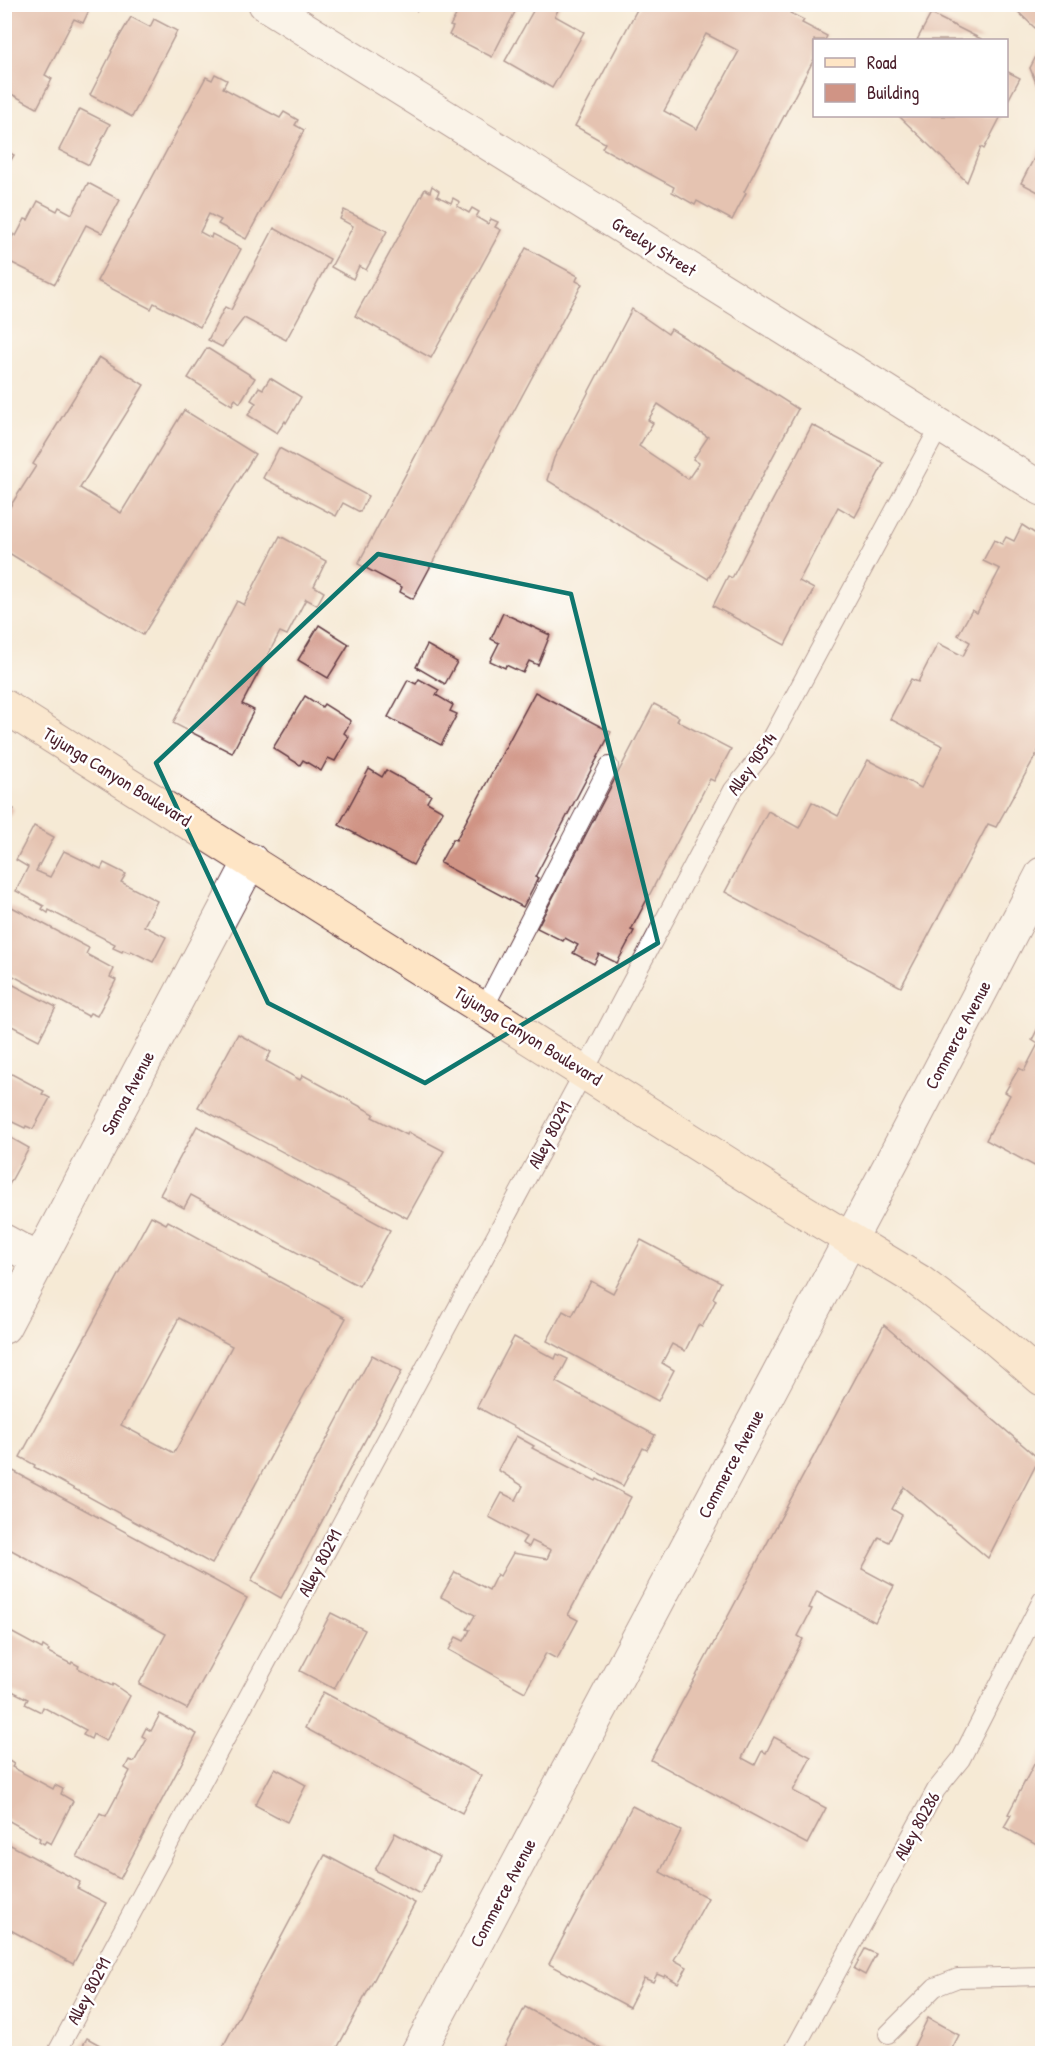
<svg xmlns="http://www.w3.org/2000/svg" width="1047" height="2058" viewBox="0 0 1047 2058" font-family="'Patrick Hand',sans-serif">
<rect width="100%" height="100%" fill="#fff"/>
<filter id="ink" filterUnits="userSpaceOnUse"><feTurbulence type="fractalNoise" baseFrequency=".0167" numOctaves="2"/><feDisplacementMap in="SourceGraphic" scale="12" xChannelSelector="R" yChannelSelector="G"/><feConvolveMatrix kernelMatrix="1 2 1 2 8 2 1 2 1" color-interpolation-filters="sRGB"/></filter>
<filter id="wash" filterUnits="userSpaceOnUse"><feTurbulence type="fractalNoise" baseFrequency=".008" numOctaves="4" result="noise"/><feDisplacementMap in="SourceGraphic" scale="24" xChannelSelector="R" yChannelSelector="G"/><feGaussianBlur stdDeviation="1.35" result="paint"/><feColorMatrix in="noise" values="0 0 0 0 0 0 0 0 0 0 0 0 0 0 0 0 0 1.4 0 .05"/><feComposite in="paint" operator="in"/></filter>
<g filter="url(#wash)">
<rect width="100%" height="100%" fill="#f6ead6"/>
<g id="blocks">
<!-- building -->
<g fill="#d09485" fill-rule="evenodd">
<polygon points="11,4 92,4 83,23 74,19 45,75 52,79 37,108 4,90 4,16"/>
<polygon points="405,4 421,4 417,11"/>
<polygon points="463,4 519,4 492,57 449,35 453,27 450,26 459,10 461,11"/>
<polygon points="537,4 561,4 555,16 584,32 552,88 505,61"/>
<path d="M640 4H786L792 8 790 13 804 20 802 23 827 36 825 40H814V59L744 192 746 193 732 220 697 201 695 205 672 192 674 187 602 148 605 143 575 126ZM706 34 739 51 697 129 664 111Z"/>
<polygon points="1014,4 1042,4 1042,23 1041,22 1035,28 1012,6"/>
<polygon points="931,14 983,40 917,40"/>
<polygon points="131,17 150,27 154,19 177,31 132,117 90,95 112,52 111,51"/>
<polygon points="1042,45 1042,98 1030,68"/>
<polygon points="1006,71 1020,78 1006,104"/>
<polygon points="215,74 227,80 223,88 280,118 284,112 298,120 295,125 304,130 246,239 218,224 221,220 209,214 200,232 211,238 212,234 241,249 200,327 154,303 151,309 97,281 206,77 212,80"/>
<polygon points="80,109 110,124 89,165 59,150"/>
<polygon points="899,116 1001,116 984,149 981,147 967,182"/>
<polygon points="1042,143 1042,194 1021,183"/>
<polygon points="4,150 14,155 4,172"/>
<polygon points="88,183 120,200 102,233 86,225 55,284 4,259 4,253 14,234 16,236 25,219 28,220 38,201 57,211 59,207 72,214"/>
<polygon points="432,186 439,191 437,196 451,203 453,198 460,202 457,206 469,213 472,208 479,212 476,217 488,224 491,219 498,222 495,227 501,230 431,358 355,316 425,189 430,192"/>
<polygon points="344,210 387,231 366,270 359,266 353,279 331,267 353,226 340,219"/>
<polygon points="274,228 330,259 286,340 244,318 222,347 208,340 225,307 231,310"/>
<polygon points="526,248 578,276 576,281 582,284 413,599 400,592 402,587 358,564"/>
<path d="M632 309 668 334 671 329 798 409 708 579 547 480 554 458ZM658 404 708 437 693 459 699 463 688 479 639 446 653 423 648 420Z"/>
<polygon points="207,348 255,378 240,403 235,399 232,405 188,378"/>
<polygon points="99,357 144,385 80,488 121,513 184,410 255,454 143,635 4,550 4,516 36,466 33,464"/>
<polygon points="270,378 301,397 286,423 285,421 277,433 248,415 256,403 251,400 259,387 263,389"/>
<polygon points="812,425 884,463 855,517 838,507 799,581 814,589 785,645 713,606 728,576 732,578"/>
<polygon points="279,448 368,496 360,512 343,503 336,516 263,478"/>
<polygon points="1022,525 1042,538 1042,744 996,827 988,824 901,987 725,892 768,811 799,828 812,802 838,816 868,760 921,788 943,746 890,719 911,679 918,682 938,643 963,656 970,642 958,635 972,610 977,613 1000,569 983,561 994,540 1002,544 1006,537 1014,541"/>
<polygon points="280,536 326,561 314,586 324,592 317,605 306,599 287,635 280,632 242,704 254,710 232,753 173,723 237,601 244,605"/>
<polygon points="503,613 550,635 538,665 529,661 523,673 506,665 505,668 490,661 499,643 491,639"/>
<polygon points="319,625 349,644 328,678 298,660"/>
<polygon points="427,645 457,662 445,684 416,667"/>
<polygon points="419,679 439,690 436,695 453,705 450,711 457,714 441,745 388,717 408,680 416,684"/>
<polygon points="535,692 611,732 535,877 538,878 523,907 440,863 453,839 456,840"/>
<polygon points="305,696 322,707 324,704 351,721 344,733 349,737 335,761 328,758 321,771 303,760 300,765 273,748"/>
<polygon points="654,704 679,717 677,721 731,749 714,781 710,779 631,930 634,931 617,963 599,954 594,964 573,953 578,945 565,938 563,941 537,928"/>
<polygon points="369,769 382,777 386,770 431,795 427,802 443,811 413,865 339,825"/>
<polygon points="4,804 14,809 4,826"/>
<polygon points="34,826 54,837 36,871 50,877 64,851 101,869 104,863 126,874 121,882 157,901 144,926 166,937 153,962 131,951 130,953 123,950 122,952 113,948 115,944 49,910 48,913 42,909 44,906 16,891 28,867 16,860"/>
<polygon points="10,906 89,948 86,954 114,969 110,977 116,980 97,1016 90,1013 88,1016 4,971 4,916"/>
<polygon points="4,980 56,1007 39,1040 4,1022"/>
<polygon points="1042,1020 1042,1170 986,1140 1010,1095 1005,1092 1019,1068 1024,1071 1038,1044 1032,1040"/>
<polygon points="238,1034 271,1052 266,1061 300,1080 303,1075 374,1114 372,1117 407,1135 408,1132 444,1151 407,1218 198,1107"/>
<polygon points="4,1070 44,1091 42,1094 50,1098 33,1129 26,1126 25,1128 4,1118"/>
<polygon points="197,1126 390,1230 359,1286 191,1195 184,1208 160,1195"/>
<polygon points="4,1134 29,1148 4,1194"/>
<path d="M151 1216 166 1224 168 1221 346 1318 212 1564 34 1467 35 1465 20 1457ZM179 1318 232 1346 174 1453 121 1425Z"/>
<polygon points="641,1240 721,1282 713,1298 716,1300 702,1327 698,1325 685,1351 672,1344 662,1363 674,1370 658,1401 547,1341 563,1311 572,1316 591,1281 613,1293"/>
<polygon points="884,1325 1039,1459 988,1558 904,1487 892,1509 902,1515 889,1542 879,1537 862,1569 894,1586 875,1622 817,1591 809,1608 812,1609 798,1636 803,1639 742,1758 755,1765 762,1751 766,1753 774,1737 811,1757 793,1791 826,1808 807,1844 651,1760"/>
<polygon points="514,1337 555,1359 557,1354 568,1359 556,1382 655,1435 647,1450 643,1448 623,1486 477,1407"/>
<polygon points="372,1355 402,1371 281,1598 251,1581"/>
<polygon points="516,1436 534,1446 532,1448 596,1481 597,1479 631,1497 568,1615 578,1620 557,1659 546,1653 525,1692 449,1650 456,1637 464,1641 470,1630 467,1629 475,1615 441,1597 455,1572 489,1590 497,1574 500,1576 513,1553 547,1559 551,1550 532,1541 529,1547 522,1543 526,1537 489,1517 502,1493 516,1500 523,1486 498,1470"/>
<polygon points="4,1466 247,1598 187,1709 139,1684 166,1634 4,1546"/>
<polygon points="331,1613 365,1630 334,1689 300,1671"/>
<polygon points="4,1626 9,1628 7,1630 42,1649 43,1646 49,1650 48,1652 71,1664 72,1662 79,1666 78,1668 112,1686 113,1684 130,1696 106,1741 93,1734 91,1739 83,1735 86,1730 43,1707 41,1712 25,1704 28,1699 4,1687"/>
<polygon points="323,1692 481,1776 462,1813 305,1728"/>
<polygon points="160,1714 197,1734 120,1879 77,1857 100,1813 106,1816 130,1771 125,1768 129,1760 134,1762 147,1739 142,1736 146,1728 151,1731"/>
<polygon points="1042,1749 1042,1848 1004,1827 1011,1815 1008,1814"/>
<polygon points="4,1758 14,1764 12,1767 53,1789 55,1785 63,1789 61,1794 73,1801 51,1844 46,1841 44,1844 39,1841 40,1838 4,1818"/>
<polygon points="275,1768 306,1785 287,1822 255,1805"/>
<polygon points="632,1806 681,1831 660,1872 708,1898 674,1960 687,1967 678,1983 665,1975 664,1977 657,1974 653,1982 644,1978 629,2007 549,1964"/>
<polygon points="395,1833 439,1857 420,1894 375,1870"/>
<polygon points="5,1842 80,1882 77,1888 106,1903 73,1964 5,1927"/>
<polygon points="325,1855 415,1903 334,2054 219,2054"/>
<polygon points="865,1949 876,1954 865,1975 854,1969"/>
<polygon points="525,2007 612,2054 501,2054"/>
<polygon points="928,2018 959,2035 949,2054 910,2054"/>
<polygon points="87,2038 116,2054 78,2054"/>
</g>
</g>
</g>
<g filter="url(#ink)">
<use href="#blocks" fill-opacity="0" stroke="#643d45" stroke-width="1.5"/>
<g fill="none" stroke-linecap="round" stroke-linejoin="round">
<defs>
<g id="service">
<polyline points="484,1008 609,766"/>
<polyline points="888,2034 935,1987 958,1978 1042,1976"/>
<polyline points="56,2054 584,1072 733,790 766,749 940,426"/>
<polyline points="792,2054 936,1790 961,1759 1042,1600"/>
</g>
<g id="minor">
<polyline points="265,4 1042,489"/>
<polyline points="4,1241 39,1260"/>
<polyline points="4,1327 251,860"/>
</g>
<polyline id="tertiary" points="417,2054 900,1146 1042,874"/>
<polyline id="secondary" points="4,706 795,1206 919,1281 992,1336 1042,1379"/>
</defs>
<!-- service casing -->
<use href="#service" stroke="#643d45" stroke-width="20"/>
<!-- minor casing -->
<use href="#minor" stroke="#643d45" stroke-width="35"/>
<!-- tertiary casing -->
<use href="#tertiary" stroke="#643d45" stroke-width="35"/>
<!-- secondary casing -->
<use href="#secondary" stroke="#643d45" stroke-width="35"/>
<!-- service -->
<use href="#service" stroke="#fff" stroke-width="18"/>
<!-- minor -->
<use href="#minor" stroke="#fff" stroke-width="33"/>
<!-- tertiary -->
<use href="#tertiary" stroke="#fff" stroke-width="33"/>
<!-- secondary -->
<use href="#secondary" stroke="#fee5c5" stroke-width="33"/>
</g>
</g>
<!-- marked area -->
<path d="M0 0H1047V2058H0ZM378 554 571 594 658 943 425 1083 268 1003 156 763Z" fill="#f6ead6" fill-opacity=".55" fill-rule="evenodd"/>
<path fill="none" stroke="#0f766e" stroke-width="4.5" stroke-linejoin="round" d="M378 554 571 594 658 943 425 1083 268 1003 156 763Z"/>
<g text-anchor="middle" stroke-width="5" stroke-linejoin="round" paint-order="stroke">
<!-- street labels -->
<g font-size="18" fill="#4a1f2b" stroke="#fff">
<text transform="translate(654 247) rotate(32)" y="6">Greeley Street</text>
<text transform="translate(752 764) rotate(-55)" y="6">Alley 90514</text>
<text transform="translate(117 777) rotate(32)" y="6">Tujunga Canyon Boulevard</text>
<text transform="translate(958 1035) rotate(-62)" y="6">Commerce Avenue</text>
<text transform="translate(528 1036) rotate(32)" y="6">Tujunga Canyon Boulevard</text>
<text transform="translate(128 1093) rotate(-62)" y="6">Samoa Avenue</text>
<text transform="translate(550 1135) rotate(-62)" y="6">Alley 80291</text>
<text transform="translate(731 1464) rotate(-62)" y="6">Commerce Avenue</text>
<text transform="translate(320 1563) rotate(-62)" y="6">Alley 80291</text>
<text transform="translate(917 1826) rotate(-61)" y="6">Alley 80286</text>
<text transform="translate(503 1893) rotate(-62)" y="6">Commerce Avenue</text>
<text transform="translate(89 1991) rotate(-62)" y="6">Alley 80291</text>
</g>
</g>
<!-- margin -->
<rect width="1047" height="2058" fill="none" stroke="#fff" stroke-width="24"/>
<!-- legend -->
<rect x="813" y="39" width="195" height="78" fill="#ffffff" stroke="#b7a5aa" stroke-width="1.5"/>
<rect x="825" y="58" width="30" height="9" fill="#fee5c5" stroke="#b7a5aa" stroke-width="1.5"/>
<text x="867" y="69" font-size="18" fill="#4a1f2b">Road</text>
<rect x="825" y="84" width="30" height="18" fill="#d09485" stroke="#b7a5aa" stroke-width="1.5"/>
<text x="867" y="99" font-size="18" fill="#4a1f2b">Building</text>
</svg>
